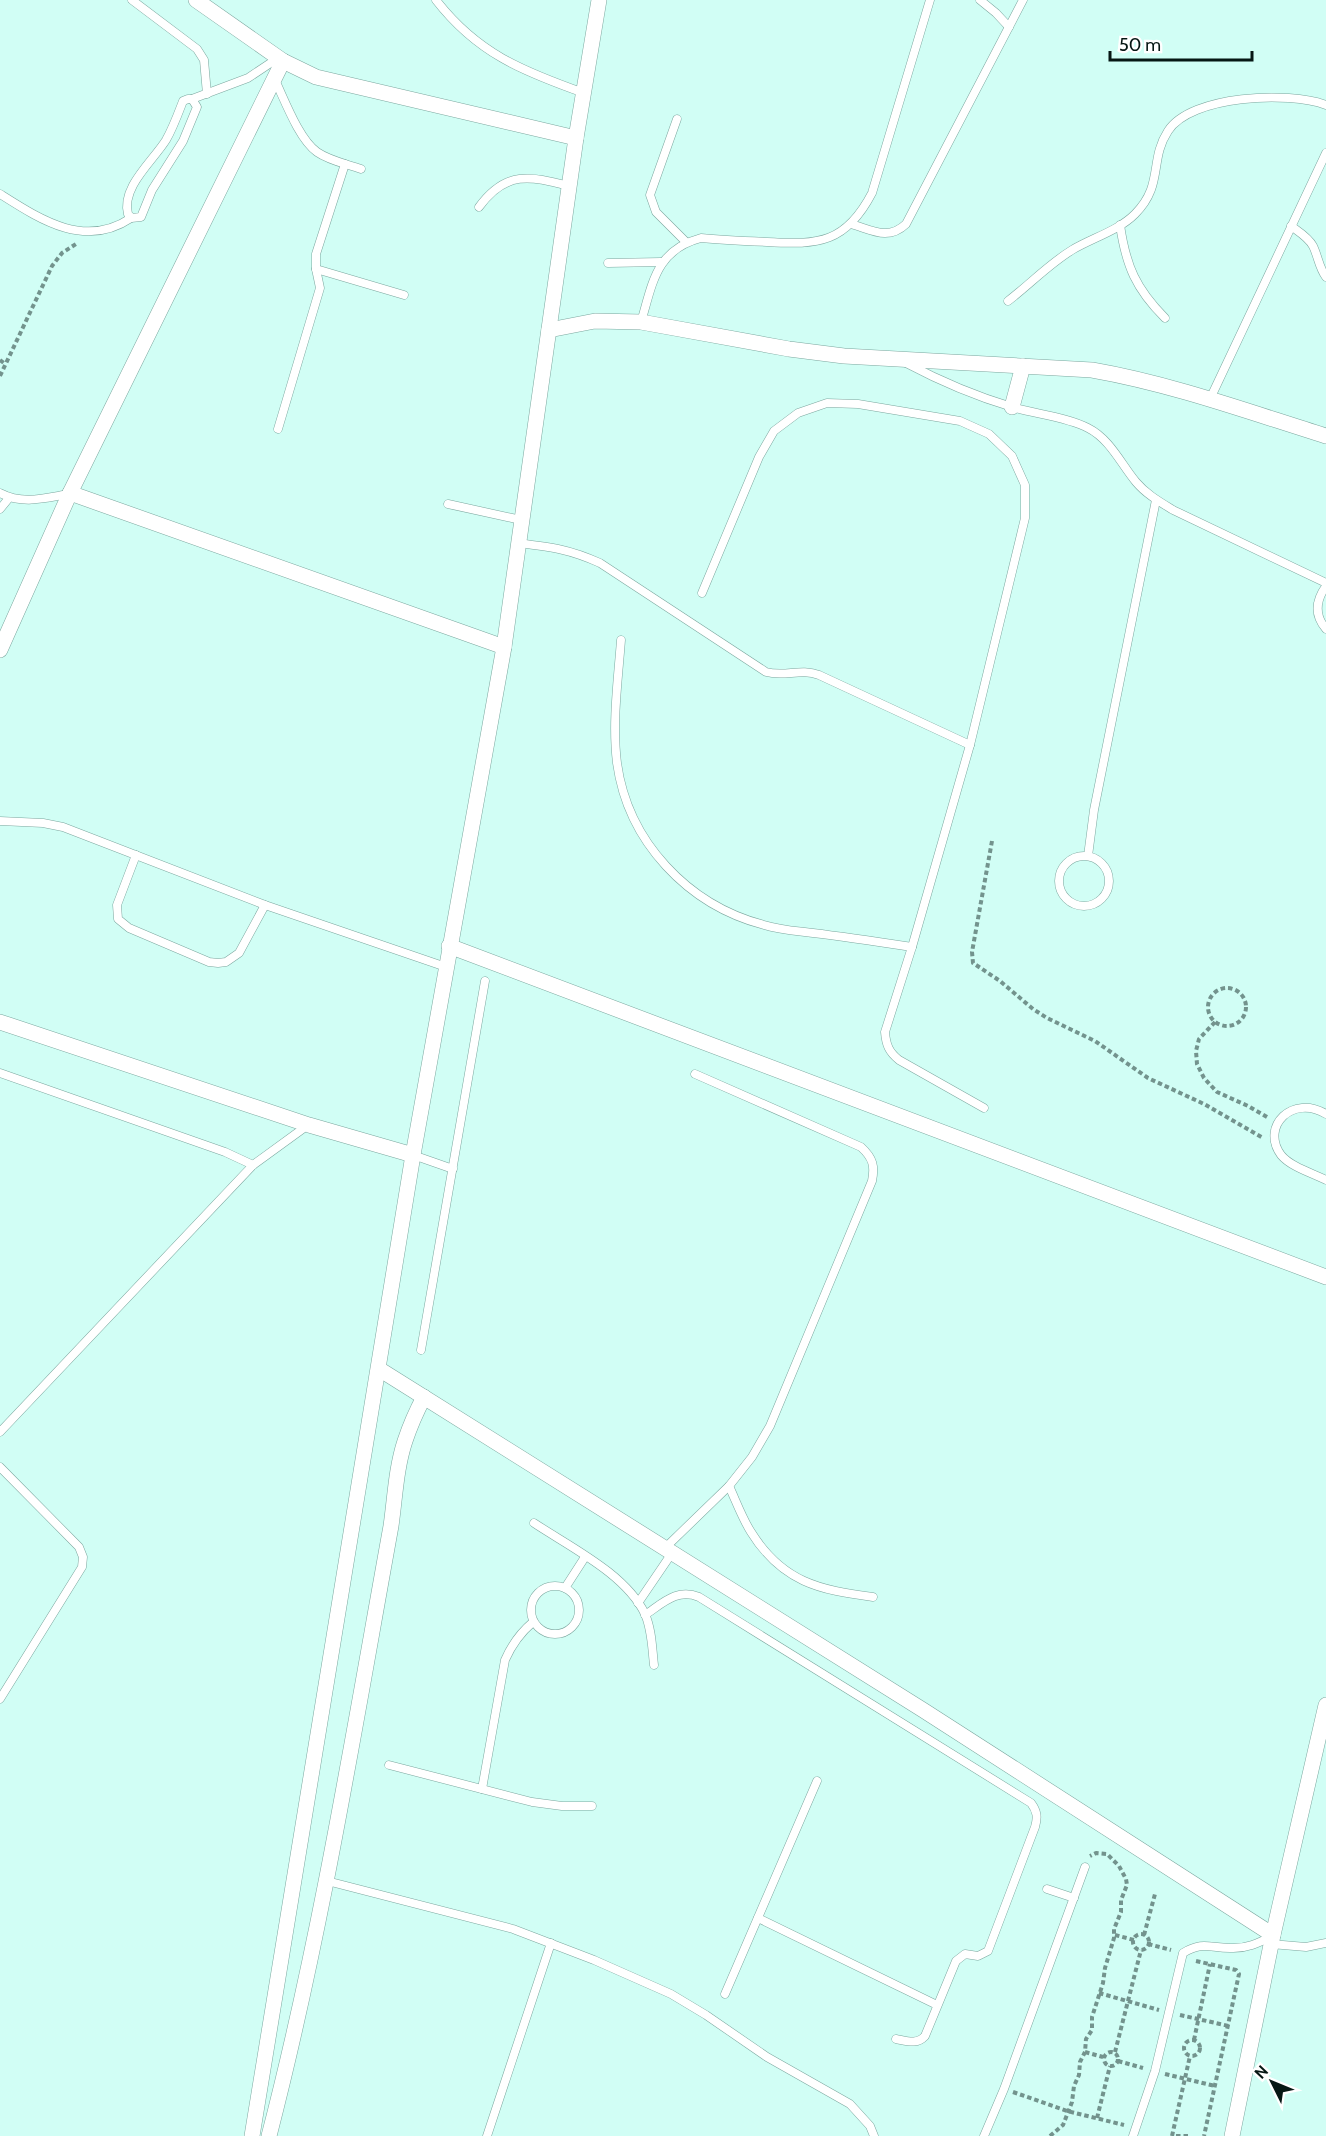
<svg xmlns="http://www.w3.org/2000/svg" width="1326" height="2136" viewBox="0 0 1326 2136" font-family="Cabin,sans-serif">
<rect width="100%" height="100%" fill="#d1fef5"/>
<g fill="none" stroke-linecap="round" stroke-linejoin="round">
<defs>
<g id="lane">
<polyline points="132,0 197,49 204,60 207,94"/>
<path d="M436 0C477 53 522 71 584 93"/>
<polyline points="980,0 996,13 1009,27"/>
<path d="M275 80C285 101 299 139 317 152 330 161 347 164 361 169"/>
<path d="M188 99H192L197 107 183 141 152 190 141 217 131 218 128 214C121 187 153 161 166 140 173 128 178 114 183 101Z"/>
<polyline points="192,99 248,78 278,58"/>
<polyline points="677,119 650,195 656,212 686,242"/>
<path d="M0 194C41 220 85 249 131 218"/>
<path d="M479 207C506 170 530 176 569 186"/>
<path d="M851 224C872 230 888 241 906 224L1023 0"/>
<path d="M1120 225C1126 266 1136 289 1165 318"/>
<path d="M1291 226C1299 232 1308 237 1313 246 1318 256 1319 268 1326 277"/>
<polyline points="608,263 661,262"/>
<polyline points="316,269 404,295"/>
<path d="M1008 301C1029 285 1049 264 1072 250 1092 238 1118 231 1135 214 1164 185 1149 160 1168 131 1191 95 1289 91 1326 105"/>
<path d="M641 322C653 282 656 250 701 238 723 240 745 241 767 242 819 245 846 243 872 193L930 0"/>
<path d="M906 363C940 381 975 396 1012 407 1035 414 1067 417 1088 428 1110 439 1121 464 1136 482 1146 494 1160 502 1173 510L1326 583"/>
<polyline points="1210,399 1326,153"/>
<polyline points="278,429 320,288 316,269 316,254 345,164"/>
<path d="M0 493C23 505 45 498 69 494"/>
<polyline points="448,504 521,520"/>
<polyline points="0,509 9,498"/>
<path d="M517 543C551 547 569 549 600 563L766 672C785 677 801 668 819 675L970 745"/>
<path d="M1326 586C1316 600 1314 615 1326 629"/>
<path d="M702 593 759 457 774 431 798 413 827 403 858 404 960 421 989 434 1012 456 1025 485V518L970 745 912 947 885 1032C886 1045 889 1052 899 1060L984 1108"/>
<path d="M621 640C618 680 612 723 617 763 628 842 688 905 764 925 780 930 797 931 813 933 846 937 879 942 912 947"/>
<polyline points="0,821 43,823 63,827 265,905 446,967"/>
<polyline points="136,855 117,905 118,919 129,928 209,962 218,963 226,962 239,953 265,905"/>
<polyline points="1088,856 1094,810 1156,500"/>
<circle cx="1084" cy="881" r="25"/>
<polyline points="0,1073 225,1152 253,1165"/>
<path d="M1326 1114C1293 1094 1260 1126 1281 1155 1291 1167 1312 1173 1326 1180"/>
<polyline points="413,1155 453,1169"/>
<polyline points="421,1350 485,981"/>
<polyline points="0,1432 253,1165 308,1125"/>
<polyline points="0,1467 79,1547 83,1557 82,1567 0,1699"/>
<path d="M729 1486C736 1501 742 1518 751 1532 782 1582 819 1590 873 1597"/>
<path d="M534 1523C570 1547 626 1574 645 1614 652 1630 652 1648 654 1665"/>
<path d="M665 1548 729 1486 752 1457 770 1426 872 1181C875 1166 873 1158 861 1147L695 1074"/>
<circle cx="555" cy="1610" r="24"/>
<polyline points="565,1588 585,1557"/>
<polyline points="638,1603 672,1553"/>
<path d="M645 1615C663 1603 677 1588 699 1597L1031 1803C1037 1811 1038 1817 1035 1827L988 1951 978 1956 965 1954 956 1961 925 2036C917 2045 907 2041 896 2039"/>
<polyline points="389,1765 532,1802 562,1806 592,1806"/>
<path d="M482 1789 505 1660C512 1644 520 1633 533 1622"/>
<polyline points="327,1881 513,1929 594,1960 671,1994 706,2015 767,2057 850,2104 870,2126 874,2136"/>
<polyline points="1047,1889 1074,1898"/>
<polyline points="758,1918 937,2005"/>
<polyline points="1271,1944 1306,1947 1326,1943"/>
<polyline points="725,1994 817,1781"/>
<polyline points="487,2136 551,1943"/>
<polyline points="984,2136 1004,2089 1085,1867"/>
<path d="M1133 2136 1155 2071 1183 1953C1203 1941 1209 1948 1230 1948 1246 1949 1259 1943 1272 1936"/>
</g>
<g id="street">
<polyline points="196,0 283,61 316,77 576,138"/>
<path d="M549 330 595 321 641 322 789 349 844 356 1092 370C1172 384 1249 412 1326 436"/>
<polyline points="1012,407 1023,366"/>
<polyline points="70,493 504,647"/>
<polyline points="0,650 70,493 283,61"/>
<polyline points="449,946 1326,1277"/>
<polyline points="0,1022 309,1125 413,1155"/>
<polyline points="379,1369 923,1710 1273,1935"/>
<polyline points="252,2136 413,1155 504,647 576,138 599,0"/>
<path d="M269 2136C321 1935 354 1730 391 1526 395 1498 396 1468 405 1441 410 1426 416 1412 424 1397"/>
<polyline points="1232,2136 1273,1935 1326,1705"/>
</g>
</defs>
<!-- lane casing -->
<use href="#lane" stroke="#7ca79f" stroke-width="9"/>
<!-- street casing -->
<use href="#street" stroke="#7ca79f" stroke-width="16"/>
<!-- path -->
<g stroke="#73938d" stroke-width="4" stroke-dasharray="4.5 3" stroke-linecap="butt">
<polyline points="0,360 5,364"/>
<polyline points="0,376 52,266 62,253 76,244"/>
<polyline points="992,841 972,952 973,963 1000,981 1033,1009 1047,1018 1095,1041 1148,1078 1204,1104 1263,1138"/>
<circle cx="1227" cy="1007" r="19"/>
<polyline points="1215,1022 1199,1039 1196,1051 1197,1064 1204,1078 1217,1092 1248,1106 1267,1117"/>
<circle cx="1141" cy="1942" r="8"/>
<polyline points="1115,1935 1134,1940"/>
<polyline points="1144,1935 1155,1894"/>
<polyline points="1148,1944 1171,1950"/>
<polyline points="1196,1961 1236,1970 1239,1974 1204,2136"/>
<polyline points="1099,1993 1159,2010"/>
<polyline points="1180,2015 1229,2026"/>
<circle cx="1192" cy="2048" r="8"/>
<polyline points="1194,2040 1210,1964"/>
<circle cx="1111" cy="2059" r="7"/>
<polyline points="1085,2052 1103,2057"/>
<polyline points="1115,2052 1141,1950"/>
<polyline points="1118,2061 1143,2068"/>
<polyline points="1165,2074 1215,2086"/>
<polyline points="1013,2092 1067,2111 1124,2125"/>
<polyline points="1097,2118 1110,2066"/>
<polyline points="1050,2136 1063,2125 1072,2102 1074,2086 1079,2075 1080,2062 1085,2052 1086,2039 1092,2030 1092,2017 1103,1983 1105,1968 1114,1938 1114,1929 1121,1912 1121,1900 1127,1885 1126,1879 1119,1866 1107,1854 1096,1853 1090,1856"/>
<polyline points="1172,2136 1190,2056"/>
<polyline points="1176,2136 1189,2136"/>
</g>
<!-- lane -->
<use href="#lane" stroke="#fff" stroke-width="8"/>
<!-- street -->
<use href="#street" stroke="#fff" stroke-width="15"/>
</g>
<!-- north arrow -->
<g transform="translate(1272 2082) rotate(313)" stroke="#ffffff" stroke-width="4.5" paint-order="stroke">
<path d="M0-4.5L10 22L0 15L-10 22Z" fill="#061714"/>
<text y="-9" font-size="16" font-weight="bold" text-anchor="middle" fill="#061714">N</text>
</g>
<!-- scale -->
<path d="M1110 51v9h142v-9" fill="none" stroke="#061714" stroke-width="3"/>
<text x="1119" y="51" font-size="18" fill="#061714" stroke="#ffffff" stroke-width="4.5" paint-order="stroke">50 m</text>
</svg>
